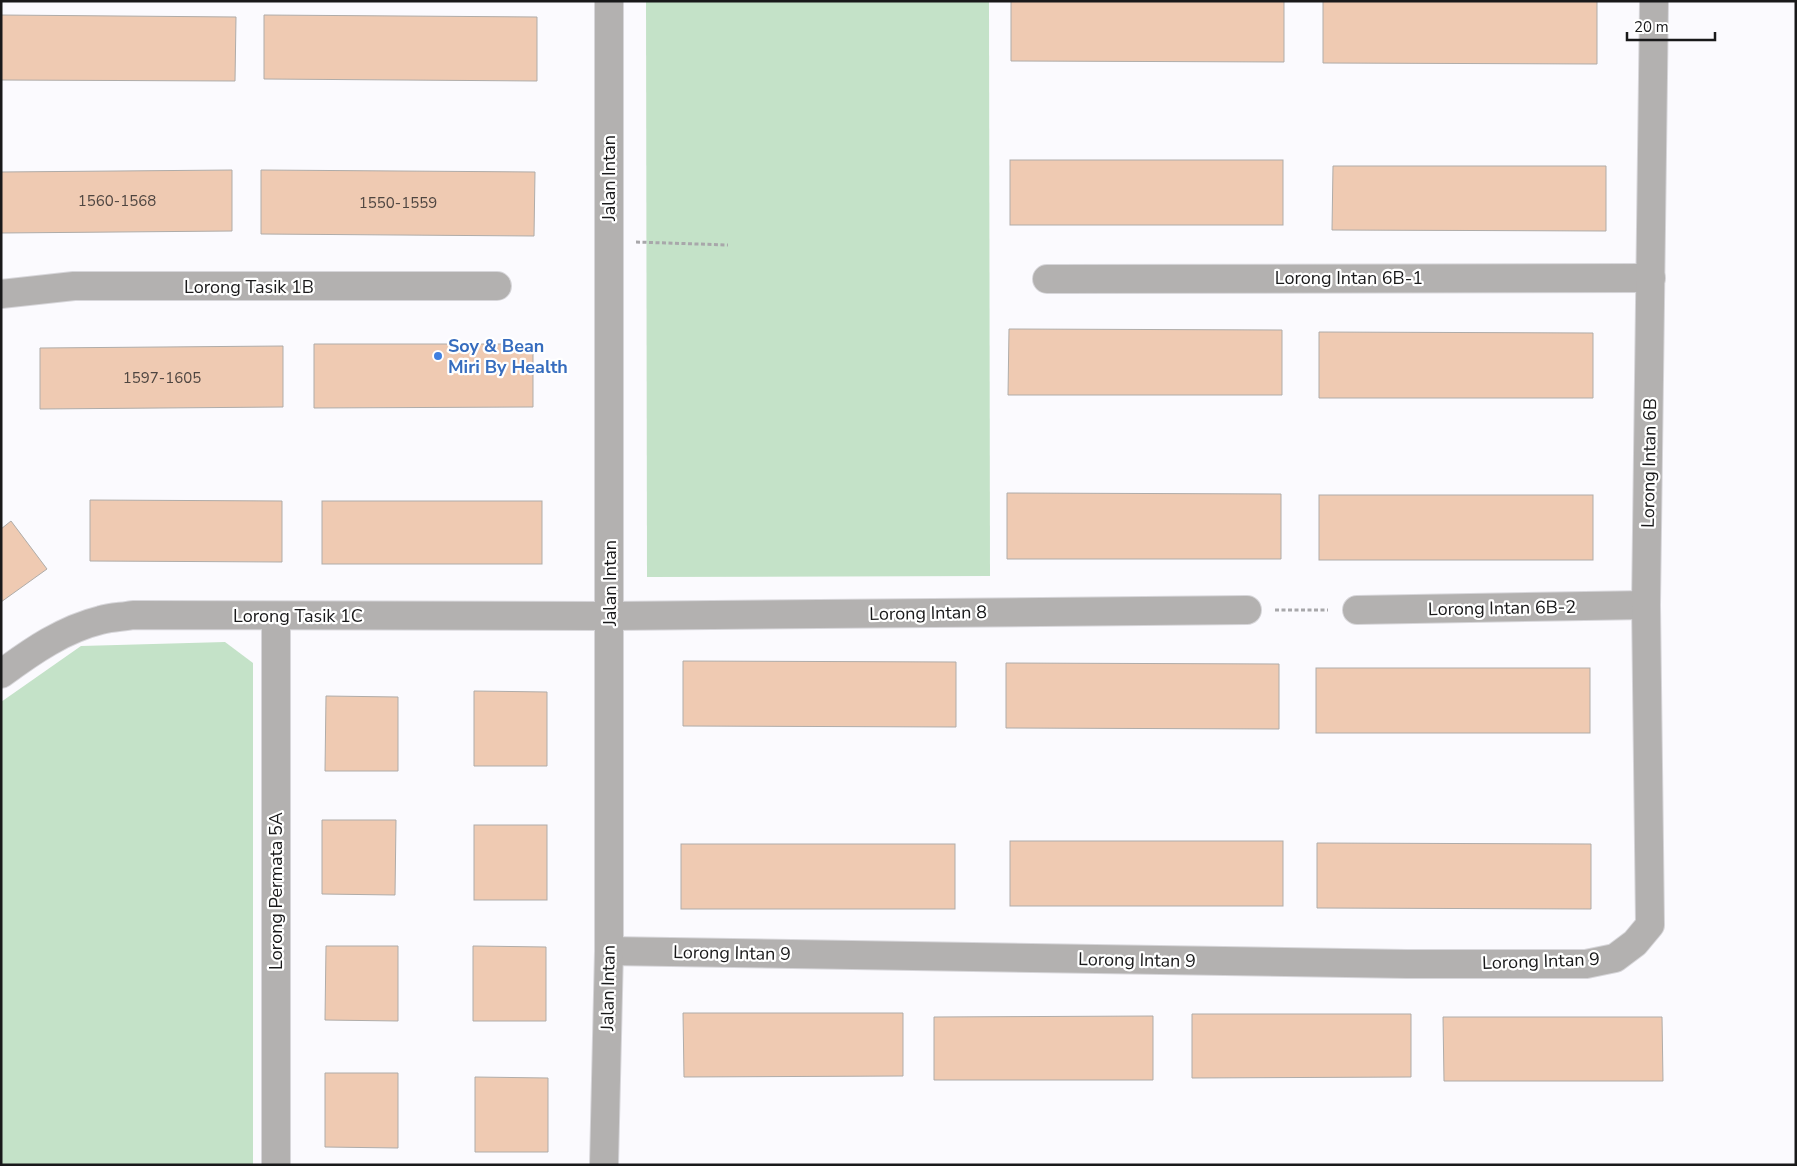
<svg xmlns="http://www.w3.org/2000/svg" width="1797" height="1166" viewBox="0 0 1797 1166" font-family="'Nunito Sans',sans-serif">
<rect width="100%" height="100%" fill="#fbfafe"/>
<!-- green -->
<g fill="#c4e2c8">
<polygon points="646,1 989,1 990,576 647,577"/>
<polygon points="225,642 253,663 253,1165 1,1165 1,702 81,646"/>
</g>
<!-- building -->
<g fill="#efcab2" stroke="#afaca9">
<polygon points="1011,1 1284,1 1284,62 1011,61"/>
<polygon points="1323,1 1597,1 1597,64 1323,63"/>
<polygon points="1,15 236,17 235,81 1,80"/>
<polygon points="264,15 537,17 537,81 264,79"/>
<rect x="1010" y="160" width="273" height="65"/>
<polygon points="1333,166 1606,166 1606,231 1332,230"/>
<polygon points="232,170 232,231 1,233 1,172"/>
<polygon points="261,170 535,172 534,236 261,234"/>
<polygon points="1009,329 1282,330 1282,395 1008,395"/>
<polygon points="1319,332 1593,333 1593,398 1319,398"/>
<polygon points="314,344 533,344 533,407 314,408"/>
<polygon points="283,346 283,407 40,409 40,348"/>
<polygon points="1007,493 1281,494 1281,559 1007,559"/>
<rect x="1319" y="495" width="274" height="65"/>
<polygon points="90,500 282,501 282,562 90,561"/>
<rect x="322" y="501" width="220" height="63"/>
<polygon points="11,521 47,569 1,602 1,529"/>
<polygon points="683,661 956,662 956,727 683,726"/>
<polygon points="1006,663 1279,664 1279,729 1006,728"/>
<rect x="1316" y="668" width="274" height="65"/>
<polygon points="474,691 547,692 547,766 474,766"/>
<polygon points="326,696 398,697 398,771 325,771"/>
<polygon points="322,820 396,820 395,895 322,894"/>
<rect x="474" y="825" width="73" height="75"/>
<rect x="1010" y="841" width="273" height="65"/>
<polygon points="1317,843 1591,844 1591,909 1317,908"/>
<rect x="681" y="844" width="274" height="65"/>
<polygon points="326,946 398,946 398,1021 325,1020"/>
<polygon points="473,946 546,947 546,1021 473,1021"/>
<polygon points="683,1013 903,1013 903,1076 684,1077"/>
<polygon points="1192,1014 1411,1014 1411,1077 1192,1078"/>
<polygon points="1153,1016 1153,1080 934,1080 934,1017"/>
<polygon points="1443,1017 1662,1017 1663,1081 1444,1081"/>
<polygon points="325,1073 398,1073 398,1148 325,1147"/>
<polygon points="475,1077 548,1078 548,1152 475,1152"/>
</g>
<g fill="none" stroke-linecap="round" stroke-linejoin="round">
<defs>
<g id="street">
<polyline points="1047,279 1651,278"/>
<polyline points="1,294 74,286 497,286"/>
<polyline points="1357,610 1646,605"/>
<polyline points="276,617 276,1165"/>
<path d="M1 674C32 651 64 629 101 620 111 617 122 617 133 615L610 616 1247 610"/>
<polyline points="609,951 1407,964 1586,964 1615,958 1635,943 1650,925 1646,605 1654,1"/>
<polyline points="604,1165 609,951 609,1"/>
</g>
</defs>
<!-- street casing -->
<use href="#street" stroke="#d7d6da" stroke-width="30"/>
<!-- path -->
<g stroke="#a8a7aa" stroke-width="3" stroke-dasharray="4 2.5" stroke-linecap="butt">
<polyline points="636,242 728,245"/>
<polyline points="1275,610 1328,610"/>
</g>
<!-- street -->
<use href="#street" stroke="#b3b1b0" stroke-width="28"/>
</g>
<!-- markers -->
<circle fill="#3f7fe0" stroke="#fff" stroke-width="2" cx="438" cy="356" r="5"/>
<g text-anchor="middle" stroke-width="4.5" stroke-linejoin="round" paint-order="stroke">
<!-- number labels -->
<g font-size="15" fill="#4e4540">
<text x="117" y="206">1560-1568</text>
<text x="398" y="208">1550-1559</text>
<text x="162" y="383">1597-1605</text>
</g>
<!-- street labels -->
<g font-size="18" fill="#19191a" stroke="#fff">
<text transform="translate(609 178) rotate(-90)" y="6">Jalan Intan</text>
<text x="1349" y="284">Lorong Intan 6B-1</text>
<text x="249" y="293">Lorong Tasik 1B</text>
<text transform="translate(1649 463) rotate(-89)" y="6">Lorong Intan 6B</text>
<text transform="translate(610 583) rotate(-90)" y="6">Jalan Intan</text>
<text transform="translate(1502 608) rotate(-1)" y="6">Lorong Intan 6B-2</text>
<text transform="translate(928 613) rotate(-1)" y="6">Lorong Intan 8</text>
<text x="298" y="622">Lorong Tasik 1C</text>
<text transform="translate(276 891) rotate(-90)" y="6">Lorong Permata 5A</text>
<text transform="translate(732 953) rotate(1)" y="6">Lorong Intan 9</text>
<text transform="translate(1137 960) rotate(1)" y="6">Lorong Intan 9</text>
<text transform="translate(1541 961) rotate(-2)" y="6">Lorong Intan 9</text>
<text transform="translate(608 988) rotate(-89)" y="6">Jalan Intan</text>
</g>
<!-- shop labels -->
<g font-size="18" font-weight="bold" fill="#366cbe" stroke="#fff" text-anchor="start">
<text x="448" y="352">Soy &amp; Bean<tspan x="448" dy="21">Miri By Health</tspan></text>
</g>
</g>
<!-- border -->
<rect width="1797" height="1166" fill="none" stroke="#19191a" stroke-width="5"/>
<!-- scale -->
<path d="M1627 32v8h88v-8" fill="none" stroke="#19191a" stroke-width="2.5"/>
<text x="1634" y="32" font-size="15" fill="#19191a" stroke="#ffffff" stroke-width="4" paint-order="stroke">20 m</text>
</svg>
